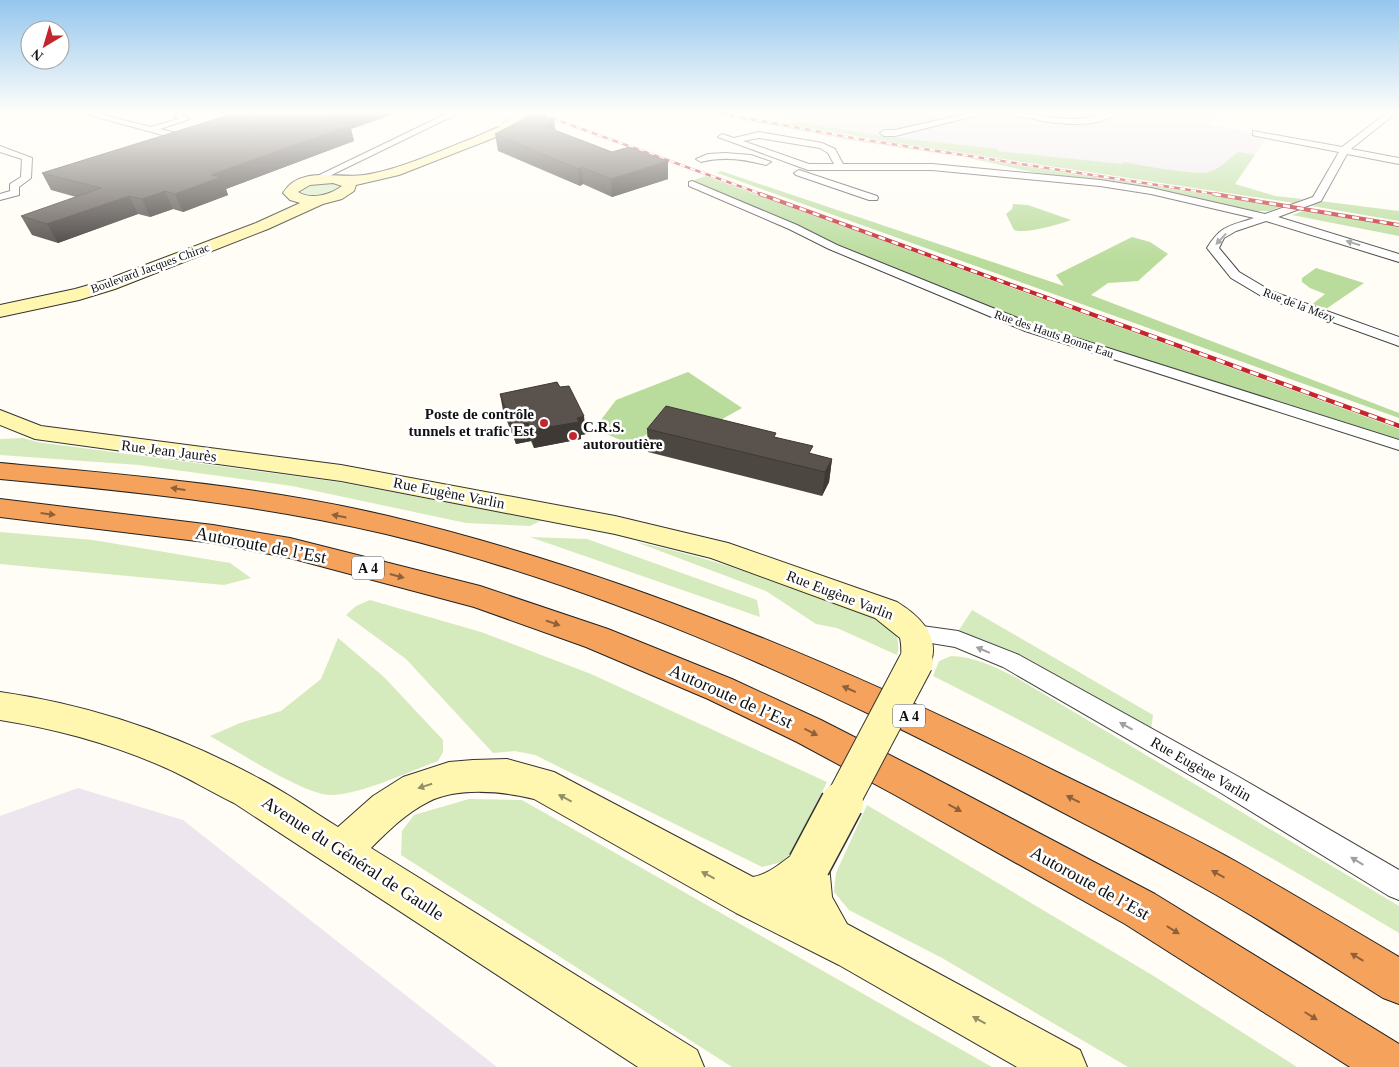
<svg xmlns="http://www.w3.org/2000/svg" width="1399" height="1067" viewBox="0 0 1399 1067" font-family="'Times New Roman',serif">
<rect width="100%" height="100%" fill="#fffdf5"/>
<!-- industrial -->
<g fill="#eee6ef">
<polygon points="744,112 1227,112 1207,124 1268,136 1234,184 895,139"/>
<polygon points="78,788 183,820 497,1067 0,1067 0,816"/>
</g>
<!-- green -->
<g fill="#d5ebbd">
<polygon points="708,113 711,113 964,157 846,140"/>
<path d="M327 182 339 184 341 187 340 189C325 195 311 201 297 192L303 186Z"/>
<polygon points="23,438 37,442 338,482 542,520 530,526 466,523 292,486 139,465 0,455 0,439"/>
<polygon points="0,532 93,540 230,563 251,578 224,585 0,564"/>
<polygon points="530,537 587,539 757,600 760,617"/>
<path d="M636 542C705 556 771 579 837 605 851 610 879 618 890 627 898 634 900 646 897 655L837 628 816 624 766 591Z"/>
<polygon points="370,600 481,632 591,674 827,782 793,852 782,862 762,867 535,755 515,751 493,753 406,659 346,615 356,606"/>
<polygon points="972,610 1153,715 1151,730 1032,663 959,630"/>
<path d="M338 638 384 677 443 740V752L438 761C410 771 358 796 329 795 302 793 237 751 210 736L240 723 281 711 321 679Z"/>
<path d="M951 656C976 657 995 667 1017 678L1399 906V933C1247 842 1091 755 933 676L939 661Z"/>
<polygon points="469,799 522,800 992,1067 732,1067 401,855 402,831 414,815"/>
<polygon points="867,805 1152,975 1297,1067 1128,1067 942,958 849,910 834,892 836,873"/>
</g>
<!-- forest -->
<g fill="#b9dc9c">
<path d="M799 122 874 135 998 149 997 151 1122 164 1124 162C1140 165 1197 176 1209 172 1220 169 1229 159 1238 152L1255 155 1235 184 1275 196 1303 199 1294 203 897 143 787 124Z"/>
<polygon points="964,157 1283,206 1270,211 1256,211 1188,196 1037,173"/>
<polygon points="721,171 1064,286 1056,275 1132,237 1150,242 1168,254 1138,281 1108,283 1091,295 1399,413 1399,418 717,173"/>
<polygon points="706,176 1399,429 1399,440 1034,330 827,244 691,181"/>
<polygon points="1320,201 1399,211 1399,221 1312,206"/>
<path d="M1013 204 1028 205 1071 220C1057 225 1027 234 1014 230L1006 214 1012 209Z"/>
<polygon points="1306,210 1399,226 1399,236 1292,215"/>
<polygon points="1316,268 1364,283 1323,311 1310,306 1325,294 1310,288 1302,282 1302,278"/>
<polygon points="688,372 742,408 699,432 663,425 630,444 594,429 616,400"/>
</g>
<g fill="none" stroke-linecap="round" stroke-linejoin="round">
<defs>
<g id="street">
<polygon points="78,112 92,112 151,127 178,119 175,116 179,114 190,119 160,129 184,135 185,137 181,140"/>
<polygon points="450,112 461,112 315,183 312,184 307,181"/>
<polygon points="975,112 990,112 895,136 884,136 880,133 884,130 895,130"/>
<path d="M1007 112C1029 112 1051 119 1073 119 1089 119 1103 112 1119 112 1097 130 1055 124 1030 118 1022 117 1013 116 1007 112Z"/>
<path d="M1388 112H1397L1351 149 1399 158V164L1347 154 1321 201 1278 217 1399 254V262L1266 221 1236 231 1224 238 1219 248 1239 272 1271 291 1399 337V346L1263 297 1231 278 1207 248C1221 225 1230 226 1254 218L1151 194 1100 186 932 170H808L718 137 722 134 734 138 759 132 822 143 835 149 843 164H932L1100 180 1151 188 1265 214 1313 197 1339 152 1256 136 1253 135V131L1342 147ZM759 138 820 148 828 153 834 164H809L743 141Z"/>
<polygon points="0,146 32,158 31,178 19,187 19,195 0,200 0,194 10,191 10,184 21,177 22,159 0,152"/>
<path d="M725 153 751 155 771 162 766 165C744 159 723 156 701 162L696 159 708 154Z"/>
<polygon points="799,170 877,196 878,198 877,200 869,200 796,175 794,173"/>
<polygon points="692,181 797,225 837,245 1035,325 1399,440 1399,450 1025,331 829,249 789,229 689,186 689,182"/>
<polygon points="915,625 958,631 1019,655 1239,777 1399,870 1399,900 1389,896 1221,793 1003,667 955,647 907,639 904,633 907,627"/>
</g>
<g id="secondary">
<path d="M505 125 511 129 509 132 399 175 356 185 354 191 342 199 323 204 268 229 115 289 79 300 0 317V305L75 289 103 281 256 223 300 203 290 200 283 193C300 165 337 179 364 175 398 170 440 151 473 138 483 134 494 128 505 125ZM333 183 342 186C330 195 311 200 298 192L310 185Z"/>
<path d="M0 410 41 426 341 465 615 516 728 543 897 602C923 618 944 640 927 671L916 675 905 671C899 660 903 650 900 638L875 618 711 558 615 534 341 481 35 439 0 425Z"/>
<path d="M0 692C91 705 179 735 260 779 287 793 312 811 338 827L373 796 403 777 449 762 473 760 507 759 554 772 753 877C775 873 788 854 809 845L823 851 829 865 832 897 847 924 1080 1050 1087 1067H1017L839 965 736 913 534 799C503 791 457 787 428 802 406 813 388 831 371 848L697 1050 704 1067H638L234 803C211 792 189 778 166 768 112 744 57 729 0 720Z"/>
</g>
<g id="highway">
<path d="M0 463C130 475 261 486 388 516 623 572 846 667 1061 774 1120 803 1180 830 1237 862 1291 893 1345 925 1399 957V1004L1383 998C1324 961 1265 922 1204 888 1152 858 1098 831 1045 803 835 692 618 590 386 534 259 504 129 491 0 479Z"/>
<polygon points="0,499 213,525 290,538 480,586 608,629 732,679 821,720 921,771 1155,894 1399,1044 1399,1067 1350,1067 1125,924 895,795 797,742 708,699 586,647 474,607 290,558 213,543 0,517"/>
</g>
</defs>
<!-- street casing -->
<use href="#street" stroke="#444" stroke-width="2"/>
<!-- secondary casing -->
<use href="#secondary" stroke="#333" stroke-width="2"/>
<!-- highway casing -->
<use href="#highway" stroke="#222" stroke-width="2"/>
<!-- street -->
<use href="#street" fill="#fff" fill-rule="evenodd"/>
<!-- secondary -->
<use href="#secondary" fill="#fff6b0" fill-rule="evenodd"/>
<!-- highway -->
<use href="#highway" fill="#f5a25d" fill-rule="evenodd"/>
<defs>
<g id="rail-far2">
<polyline points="535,112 764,195"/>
<polyline points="713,112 853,138 1222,195"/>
</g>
<g id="rail-far1">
<polyline points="760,194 1050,299"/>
<polyline points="1214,194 1399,225"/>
</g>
<polyline id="rail" points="1047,298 1399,426"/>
</defs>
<!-- rail-far2 casing -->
<use href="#rail-far2" stroke="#c4262e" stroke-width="2.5"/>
<!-- rail-far1 casing -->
<use href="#rail-far1" stroke="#c4262e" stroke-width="4"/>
<!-- rail casing -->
<use href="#rail" stroke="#c4262e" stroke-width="4.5"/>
<!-- rail-far2 -->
<use href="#rail-far2" stroke="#fff" stroke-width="2" stroke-dasharray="5.5" stroke-linecap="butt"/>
<!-- rail-far1 -->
<use href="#rail-far1" stroke="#fff" stroke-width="2.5" stroke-dasharray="7" stroke-linecap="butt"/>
<!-- rail -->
<use href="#rail" stroke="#fff" stroke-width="3" stroke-dasharray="9" stroke-linecap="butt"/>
<defs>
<polyline id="secondary-bridge-far2" points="505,129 535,112"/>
<polyline id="secondary-bridge-far1" points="841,804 916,662"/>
<polyline id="secondary-bridge" points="809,865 842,803"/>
</defs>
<!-- secondary-bridge-far2 casing -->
<use href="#secondary-bridge-far2" stroke="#333" stroke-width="14" stroke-linecap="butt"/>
<!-- secondary-bridge-far1 casing -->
<use href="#secondary-bridge-far1" stroke="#333" stroke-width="36" stroke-linecap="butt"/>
<!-- secondary-bridge casing -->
<use href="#secondary-bridge" stroke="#333" stroke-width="45" stroke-linecap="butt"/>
<!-- secondary-bridge-far2 -->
<use href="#secondary-bridge-far2" stroke="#fff6b0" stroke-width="13"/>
<!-- secondary-bridge-far1 -->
<use href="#secondary-bridge-far1" stroke="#fff6b0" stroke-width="34"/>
<!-- secondary-bridge -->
<use href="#secondary-bridge" stroke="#fff6b0" stroke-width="42"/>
</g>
<!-- wall -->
<g fill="#4d4742">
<polygon points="239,112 399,112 351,129 354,141 226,189 228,195 183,212 173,209 150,217 138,214 58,243 32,235 21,216 76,197 51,190 42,173"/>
<polygon points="555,130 612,152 668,161 668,179 612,197 583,184 580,186 498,151 495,134"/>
<polygon points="500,394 586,434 581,435 581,439 534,448 531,441 516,444 503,411"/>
<polygon points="647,429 776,437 812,454 832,459 829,482 822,496 648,452"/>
</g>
<!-- shaded-wall -->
<g fill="#3f3936">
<polygon points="352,112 399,112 351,129 354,141 226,189 228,195 183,212 175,194 211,175 327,121"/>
<polygon points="554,120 556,136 544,126"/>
<polygon points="668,161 668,179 612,197 611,179"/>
<polygon points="581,167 583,184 580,186 578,169"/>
<polygon points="165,191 173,209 150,217 142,199"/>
<polygon points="129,196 138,214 58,243 47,224"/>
<polygon points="584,416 586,434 581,435 581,439 534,448 531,430"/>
<polygon points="528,423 531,441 516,444 512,426"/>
<polygon points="832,459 829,482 822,496 825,472"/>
</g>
<!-- building -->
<g fill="#5a524d" stroke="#3f3936">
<polygon points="239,112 352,112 327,121 350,125 211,175 221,177 175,194 165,191 142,199 129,196 47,224 21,216 101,188 42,173"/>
<polygon points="535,113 554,120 544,126 612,152 629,147 668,161 611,179 581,167 578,169 495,134"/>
<polygon points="557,382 560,387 569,386 584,416 577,418 579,422 531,430 528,423 512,426 500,394"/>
<polygon points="666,406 776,433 774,437 813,446 809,453 832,459 825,472 647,429"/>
</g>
<!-- one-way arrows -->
<defs><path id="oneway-solid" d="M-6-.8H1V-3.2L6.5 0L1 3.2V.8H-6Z" transform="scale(1.25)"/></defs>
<g fill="#a0a0a0">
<use href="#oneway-solid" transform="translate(1221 239) rotate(133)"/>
<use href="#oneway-solid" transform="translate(1353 243) rotate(-162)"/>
<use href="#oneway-solid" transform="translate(983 650) rotate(-157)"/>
<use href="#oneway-solid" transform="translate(1126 726) rotate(-151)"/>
<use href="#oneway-solid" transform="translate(1357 861) rotate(-149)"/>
</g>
<g fill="#8e613b">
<use href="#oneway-solid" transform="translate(178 489) rotate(-172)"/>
<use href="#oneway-solid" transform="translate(48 514) rotate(7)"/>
<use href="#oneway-solid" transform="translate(339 516) rotate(-169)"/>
<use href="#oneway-solid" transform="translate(397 576) rotate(15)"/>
<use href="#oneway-solid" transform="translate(553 623) rotate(19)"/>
<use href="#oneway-solid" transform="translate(849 689) rotate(-156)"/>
<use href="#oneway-solid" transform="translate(811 732) rotate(27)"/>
<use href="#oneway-solid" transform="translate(1073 799) rotate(-153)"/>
<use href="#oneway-solid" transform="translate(955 808) rotate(29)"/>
<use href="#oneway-solid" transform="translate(1218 874) rotate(-151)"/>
<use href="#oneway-solid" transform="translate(1173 930) rotate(32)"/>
<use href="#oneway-solid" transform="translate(1357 957) rotate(-149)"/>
<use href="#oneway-solid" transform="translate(1311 1016) rotate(32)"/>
</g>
<g fill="#948f68">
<use href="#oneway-solid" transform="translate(425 786) rotate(163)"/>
<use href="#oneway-solid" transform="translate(565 798) rotate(-152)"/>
<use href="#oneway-solid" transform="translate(708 875) rotate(-152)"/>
<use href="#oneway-solid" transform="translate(979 1020) rotate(-151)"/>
</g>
<!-- sky -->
<linearGradient id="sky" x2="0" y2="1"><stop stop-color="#95c6ee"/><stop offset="0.43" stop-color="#fffefa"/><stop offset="1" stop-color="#fffefa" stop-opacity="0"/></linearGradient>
<rect width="1399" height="261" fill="url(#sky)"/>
<!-- markers -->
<g fill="#c4262e" stroke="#fff" stroke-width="2">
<circle cx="544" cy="423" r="5"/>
<circle cx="573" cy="436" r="5"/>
</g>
<g text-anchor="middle" stroke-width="5" stroke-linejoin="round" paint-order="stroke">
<!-- far-street labels -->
<g font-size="12" fill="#111" stroke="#fff">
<text transform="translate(150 268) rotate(-20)" y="4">Boulevard Jacques Chirac</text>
<text transform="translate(1299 305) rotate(21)" y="4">Rue de la Mézy</text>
<text transform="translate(1054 334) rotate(19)" y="4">Rue des Hauts Bonne Eau</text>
</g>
<!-- shield labels -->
<g fill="#fff" stroke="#585858" stroke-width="1">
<rect x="352" y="556.5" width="32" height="23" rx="4"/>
<rect x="893" y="704.5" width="32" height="23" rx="4"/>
</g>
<g font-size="14" font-weight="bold" fill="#111">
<text x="368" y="573">A 4</text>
<text x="909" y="721">A 4</text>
</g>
<!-- poi labels -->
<g font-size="15" font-weight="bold" fill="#111" stroke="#fff" text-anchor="end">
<text x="534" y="419">Poste de contrôle<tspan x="534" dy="17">tunnels et trafic Est</tspan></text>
<text x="583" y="432" text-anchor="start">C.R.S.<tspan x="583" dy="17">autoroutière</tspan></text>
</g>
<!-- street labels -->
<g font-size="15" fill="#111" stroke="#fff">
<text transform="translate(169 451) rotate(7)" y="5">Rue Jean Jaurès</text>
<text transform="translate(449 493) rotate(11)" y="5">Rue Eugène Varlin</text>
<text transform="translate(840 595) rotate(21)" y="5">Rue Eugène Varlin</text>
<text transform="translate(1201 769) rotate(30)" y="5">Rue Eugène Varlin</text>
</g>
<!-- near-street labels -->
<g font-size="18" fill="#111" stroke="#fff">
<text transform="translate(261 545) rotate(11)" y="6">Autoroute de l’Est</text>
<text transform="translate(731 696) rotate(24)" y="6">Autoroute de l’Est</text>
<text transform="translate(353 858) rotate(33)" y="6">Avenue du Général de Gaulle</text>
<text transform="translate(1090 883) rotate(29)" y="6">Autoroute de l’Est</text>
</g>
</g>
<!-- north arrow -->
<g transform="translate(45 45) rotate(218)"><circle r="24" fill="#ffffff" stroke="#a0a0a0"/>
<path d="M0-4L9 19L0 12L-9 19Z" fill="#c4262e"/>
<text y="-8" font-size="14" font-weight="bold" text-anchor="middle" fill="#111111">N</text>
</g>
</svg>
